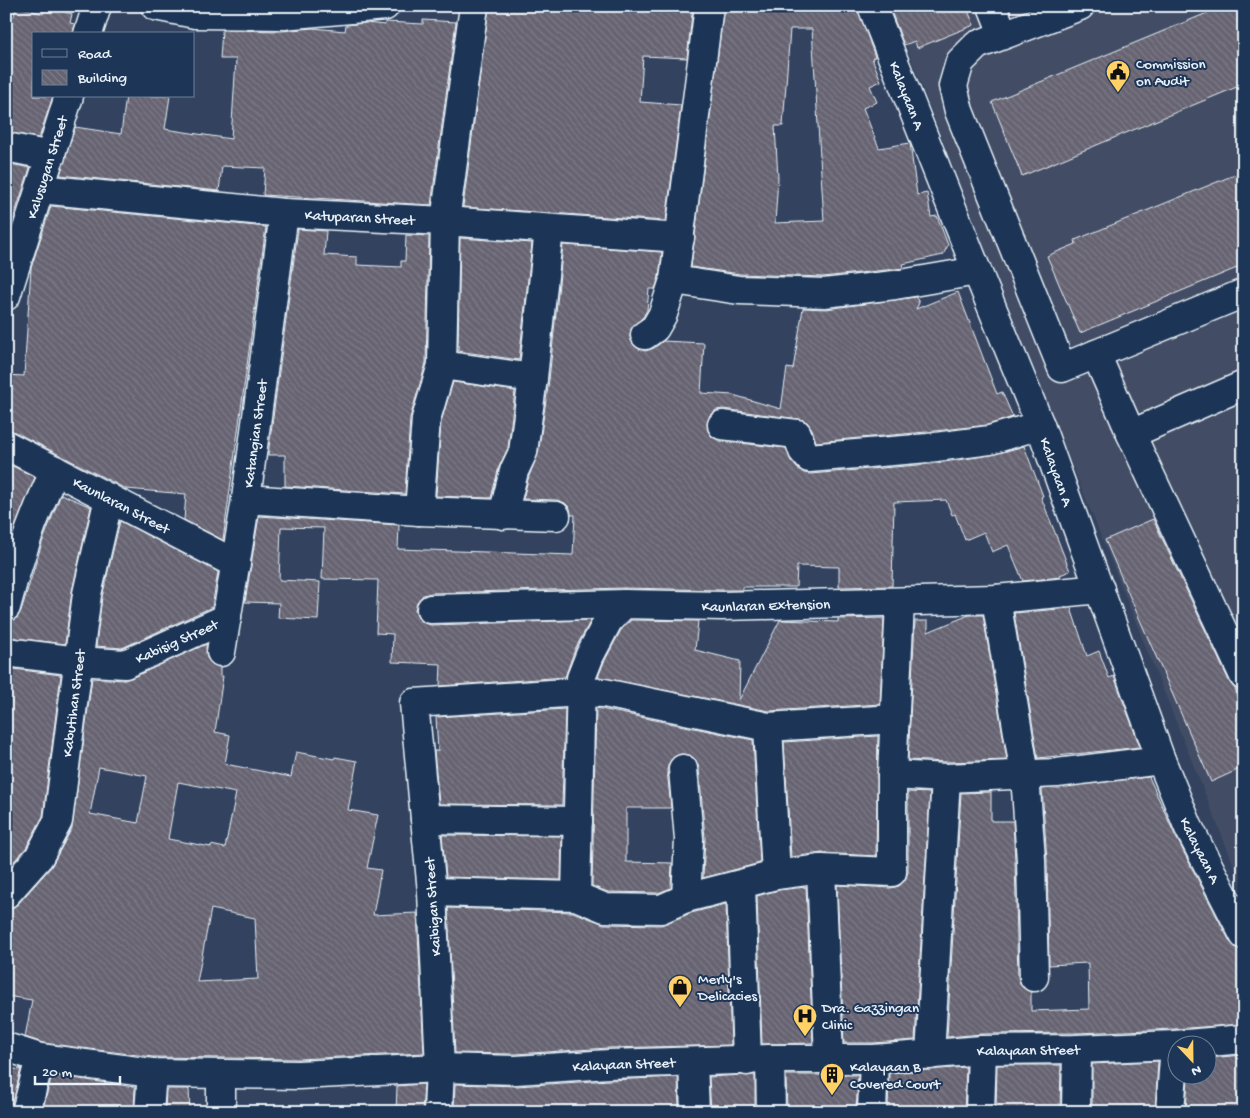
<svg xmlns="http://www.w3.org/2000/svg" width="1250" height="1118" viewBox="0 0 1250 1118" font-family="'Gochi Hand',sans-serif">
<defs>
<pattern id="building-back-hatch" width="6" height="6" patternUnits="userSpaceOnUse" patternTransform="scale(1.25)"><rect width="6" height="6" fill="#676472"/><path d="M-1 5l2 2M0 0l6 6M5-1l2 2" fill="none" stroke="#7d7b87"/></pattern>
</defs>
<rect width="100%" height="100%" fill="#33435f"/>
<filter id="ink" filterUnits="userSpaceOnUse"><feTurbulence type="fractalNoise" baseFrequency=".02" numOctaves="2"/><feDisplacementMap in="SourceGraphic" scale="10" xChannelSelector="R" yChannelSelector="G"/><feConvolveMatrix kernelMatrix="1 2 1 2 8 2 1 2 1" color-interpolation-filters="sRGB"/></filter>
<g filter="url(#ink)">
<!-- built -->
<polygon fill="#434d65" points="891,6 1244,6 1244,890 985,249"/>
<!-- building -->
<g fill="url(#building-back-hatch)" stroke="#e8f1f8" fill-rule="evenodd">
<polygon points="17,6 43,14 45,6 47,6 72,14 70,23 75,24 73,34 34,34 34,96 53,96 39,138 6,132 6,38"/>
<polygon points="489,6 608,6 608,8 653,10 653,6 693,6 687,58 643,56 640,102 681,105 666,221 463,207"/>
<path d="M724 6H857L875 57 872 58 881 81 870 86 877 102 863 108 879 148 910 143 917 195 927 193 931 217 937 216 948 245 943 255 903 264 904 268 823 277 740 274 691 267ZM790 29H812L824 221 775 223 778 178 775 126H783Z"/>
<polygon points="889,6 966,6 974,25 917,48 915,41 904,45"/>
<polygon points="1224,6 1244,6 1244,84 1022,176 992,102"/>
<polygon points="423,20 456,22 431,205 263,195 265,168 222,166 219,191 60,175 75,127 121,134 126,96 170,96 165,129 231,139 236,59 220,59 222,30 282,31 313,28 345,31 346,25 366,23 385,25 385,22 386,22 423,24"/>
<polygon points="6,163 30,168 6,241"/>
<polygon points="1244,171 1244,265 1080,333 1047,256 1076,244 1075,240"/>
<polygon points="51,206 266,227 223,540 184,520 186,494 126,489 13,431 6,430 6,375 24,376 31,268"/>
<polygon points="298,229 326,231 324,255 357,257 357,265 401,267 401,261 405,261 406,235 429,236 426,363 410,418 405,494 285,486 285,455 268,455"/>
<polygon points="460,238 532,243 519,360 458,351"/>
<polygon points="563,245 662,252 659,277 655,289 649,289 647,310 643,317 631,329 630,337 633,344 639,349 646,351 654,348 663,341 704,343 701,393 733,395 781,409 787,368 793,369 803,308 826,309 916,297 919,303 916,309 958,292 997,394 1002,392 1013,417 987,425 926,432 816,442 812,429 807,422 799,419 723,409 716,410 710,415 707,423 708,431 712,437 720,441 786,448 791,461 797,468 804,473 810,474 930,464 992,455 1024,446 1043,496 1041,497 1070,571 1060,575 1061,577 1023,581 1008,545 992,552 984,532 965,540 955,514 952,515 946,500 894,502 892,586 839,587 839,567 797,566 796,587 742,587 742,590 722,590 624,588 431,593 423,595 417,602 415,610 418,618 424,623 431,625 591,620 575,649 565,677 440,686 441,664 392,662 393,634 376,633 378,580 322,579 324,528 281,527 279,580 320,582 318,620 278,618 279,603 245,602 259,516 399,525 398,549 573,555 575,515 571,515 570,508 565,503 557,500 523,499 529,476 538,454 549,380"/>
<polygon points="453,382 515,391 508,448 499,467 491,498 436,496 441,422"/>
<polygon points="6,463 35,477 6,550"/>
<polygon points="61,494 91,507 72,591 65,644 6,637 6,622 17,618 21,611 42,543"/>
<polygon points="1153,519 1230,683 1235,689 1244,709 1244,767 1211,782 1105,540"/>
<polygon points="120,521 218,572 212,607 122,648 96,646 102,597"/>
<polygon points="1071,608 1087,656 1099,651 1109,678 1114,676 1140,747 1038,758 1014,613"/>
<polygon points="969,615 983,615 1007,760 946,762 908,760 915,621 928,621 928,632"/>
<polygon points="884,618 880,704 769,711 598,677 604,662 621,630 631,620 698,621 695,650 740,661 739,700 780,620 838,622 838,619"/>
<path d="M206 644 207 658 212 664 220 667V676H223L215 732 230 735 225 764 291 777 296 752 334 759 335 757 357 761 348 810 378 815 367 868 381 870 373 915 417 913 424 1053 298 1059 153 1057 43 1043 25 1037 32 1000 6 996V909H11L18 904 51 867 72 828 92 678 124 680 131 678ZM99 767 147 776 138 823 90 814ZM178 782 236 793 225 848 211 845V847L168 839ZM211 909 255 918 258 979 197 982Z"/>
<polygon points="6,668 61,675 43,816 26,848 6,870"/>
<polygon points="596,708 753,740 760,863 703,878 705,838 699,768 696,760 690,755 681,754 674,757 669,763 667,770 671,808 626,808 626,862 672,863 671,888 658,893 608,892 592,886"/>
<polygon points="565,709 562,805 439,804 434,751 438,751 436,717"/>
<polygon points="878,736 876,856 822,853 791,857 784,742"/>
<polygon points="1149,777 1174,833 1230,942 1236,948 1243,951 1244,1024 1174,1029 1077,1033 982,1034 947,1037 961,793 991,792 991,821 1013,821 1015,861 1018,977 1021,986 1026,990 1031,992 1031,1011 1089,1009 1088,963 1049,965 1047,860 1042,789"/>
<polygon points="908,792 930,793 915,1040 873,1043 844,1043 837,885 891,888 899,886 905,880 908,872"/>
<polygon points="442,835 562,836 561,880 446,877"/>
<polygon points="806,887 813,1043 762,1044 757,896 779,890"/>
<polygon points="726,904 731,1045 608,1048 516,1054 455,1053 448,908 573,912 604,924 661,925 691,913"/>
<polygon points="1244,1055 1242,1112 1217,1112 1198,1109 1198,1112 1186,1112 1188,1076 1208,1076 1208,1058"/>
<polygon points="1158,1061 1155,1112 1092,1112 1092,1064"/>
<polygon points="997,1065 1061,1065 1060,1112 996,1112"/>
<polygon points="6,1067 19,1070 19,1068 21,1068 11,1112 6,1112"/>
<polygon points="966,1067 964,1112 888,1112 889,1073"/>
<polygon points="52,1075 135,1087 134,1112 42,1112"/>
<polygon points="742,1075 755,1075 755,1112 711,1112 709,1077"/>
<polygon points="786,1075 858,1075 856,1112 787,1112"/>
<polygon points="678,1077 679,1112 454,1112 455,1084 517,1086 610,1080"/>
<polygon points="424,1084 422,1112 396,1112 397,1086"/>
<polygon points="166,1089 189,1089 190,1112 165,1112"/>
</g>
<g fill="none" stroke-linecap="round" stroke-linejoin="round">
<defs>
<g id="minor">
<polyline points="155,6 195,14 282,15 385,6"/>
<path id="s1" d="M872 6 977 271 1040 425 1161 760 1188 826 1244 935"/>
<polyline points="992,6 1003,34"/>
<polyline points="1080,6 977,45 960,62 953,86 959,111 1062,368 1244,293"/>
<polyline points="88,34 97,6"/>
<polyline points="6,147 51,156"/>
<path id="s2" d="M40 189 284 213 445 221 680 238"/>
<polyline points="674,280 739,290 824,293 895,285 977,271"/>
<path id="s3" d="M6 296 69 96"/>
<polyline points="645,335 655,328 663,314 674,280 709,6"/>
<polyline points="1096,354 1131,434 1244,676"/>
<polyline points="442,365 533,378"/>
<polyline points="722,425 797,434 803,451 809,458 928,448 990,440 1040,425"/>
<polyline points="1131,434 1244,385"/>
<path id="s4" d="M6 445 236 564"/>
<polyline points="246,499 419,511 556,516"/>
<polyline points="419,511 426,419 442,365 445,221 474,6"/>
<polyline points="503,515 514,471 523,452 533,378 549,229"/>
<polyline points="996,599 1025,775 1031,860 1034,977"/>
<path d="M6 607C18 560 34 515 55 470"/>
<path id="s5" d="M431 609 624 604 722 606 996 599 1100 589"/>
<path id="s6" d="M6 652 78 661 125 664 227 618"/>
<path id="s7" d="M221 652 246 499 284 213"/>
<polyline points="768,727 776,875"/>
<polyline points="683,769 689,839 686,898"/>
<polyline points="892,775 946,778 1057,773 1161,760"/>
<polyline points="425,819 578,821"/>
<polyline points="821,869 829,1058"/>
<polyline points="741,885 747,1061"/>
<polyline points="432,892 576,896 605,908 661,909 686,898 776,875 821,869 892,872 892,775 900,602"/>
<path id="s8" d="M6 894 39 857 58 821 87 594 109 498"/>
<polyline points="576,896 581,678 590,655 608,621 624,604"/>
<path id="s9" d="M6 1047 40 1058 152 1073 298 1075 440 1068 516 1070 609 1064 770 1059H874L982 1050 1077 1049 1175 1045 1244 1039"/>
<polyline points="930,1055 946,778"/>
<polyline points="770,1059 771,1112"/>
<polyline points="693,1062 695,1112"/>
<polyline points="26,1112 40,1058"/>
<polyline points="149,1112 152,1073"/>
<polyline points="221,1112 221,1074"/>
<polyline points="438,1112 440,1068 432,892 414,703 581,692 604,693 768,727 895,719"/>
<polyline points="872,1112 874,1059"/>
<polyline points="980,1112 982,1050"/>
<polyline points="1076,1112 1077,1049"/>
<polyline points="1170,1112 1175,1045"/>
</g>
</defs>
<!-- minor casing -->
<use href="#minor" stroke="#e8f1f8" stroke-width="31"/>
<!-- minor -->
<use href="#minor" stroke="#1d3557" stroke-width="28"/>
</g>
</g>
<!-- icons -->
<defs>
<symbol id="civic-pin" viewBox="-11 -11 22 30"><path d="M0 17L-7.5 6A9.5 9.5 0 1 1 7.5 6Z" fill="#ffd166" stroke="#1d3557"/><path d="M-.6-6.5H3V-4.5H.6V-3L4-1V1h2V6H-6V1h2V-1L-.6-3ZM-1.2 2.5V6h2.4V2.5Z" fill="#111"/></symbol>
<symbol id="shop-pin" viewBox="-11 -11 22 30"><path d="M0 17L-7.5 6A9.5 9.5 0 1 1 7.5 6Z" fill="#ffd166" stroke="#1d3557"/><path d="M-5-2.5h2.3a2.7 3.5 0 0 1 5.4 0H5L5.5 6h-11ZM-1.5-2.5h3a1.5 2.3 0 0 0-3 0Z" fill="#111"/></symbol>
<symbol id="hospital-pin" viewBox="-11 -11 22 30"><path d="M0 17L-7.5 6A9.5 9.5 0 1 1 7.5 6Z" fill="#ffd166" stroke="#1d3557"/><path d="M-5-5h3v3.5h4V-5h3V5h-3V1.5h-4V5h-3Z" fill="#111"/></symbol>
<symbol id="building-pin" viewBox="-11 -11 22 30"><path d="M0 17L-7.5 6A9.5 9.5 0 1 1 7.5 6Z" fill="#ffd166" stroke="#1d3557"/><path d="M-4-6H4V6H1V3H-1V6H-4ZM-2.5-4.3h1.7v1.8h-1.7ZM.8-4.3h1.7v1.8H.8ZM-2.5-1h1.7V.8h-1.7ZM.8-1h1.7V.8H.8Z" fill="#111"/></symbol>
</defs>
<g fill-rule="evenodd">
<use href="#civic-pin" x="1104" y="58" width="28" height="38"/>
<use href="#shop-pin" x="666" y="973" width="28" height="38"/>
<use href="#hospital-pin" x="791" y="1002" width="28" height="38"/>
<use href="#building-pin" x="818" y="1061" width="28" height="38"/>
</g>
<g text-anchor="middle" stroke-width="4" stroke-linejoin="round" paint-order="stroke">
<!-- poi labels -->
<g font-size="15" fill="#e8f1f8" stroke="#1d3557" text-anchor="start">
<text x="1136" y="68">Commission<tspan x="1136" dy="17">on Audit</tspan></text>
<text x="698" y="983">Merly's<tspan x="698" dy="17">Delicacies</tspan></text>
<text x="822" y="1012">Dra. Gazzingan<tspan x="822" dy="17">Clinic</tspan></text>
<text x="850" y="1071">Kalayaan B<tspan x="850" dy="17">Covered Court</tspan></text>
</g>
<!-- street labels -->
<g font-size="15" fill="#e8f1f8" stroke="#1d3557">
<text dy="5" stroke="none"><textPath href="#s1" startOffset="96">Kalayaan A</textPath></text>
<text dy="5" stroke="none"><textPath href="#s3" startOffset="135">Kalusugan Street</textPath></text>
<text dy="5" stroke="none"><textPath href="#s2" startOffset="321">Katuparan Street</textPath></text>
<text dy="5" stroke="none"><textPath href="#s7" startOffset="221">Katangian Street</textPath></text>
<text dy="5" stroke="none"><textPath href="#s1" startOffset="501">Kalayaan A</textPath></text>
<text dy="5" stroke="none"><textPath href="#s4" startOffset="130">Kaunlaran Street</textPath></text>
<text dy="5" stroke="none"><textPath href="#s5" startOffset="335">Kaunlaran Extension</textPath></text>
<text dy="5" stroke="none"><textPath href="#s6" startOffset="176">Kabisig Street</textPath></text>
<text dy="5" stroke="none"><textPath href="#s8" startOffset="209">Kabutihan Street</textPath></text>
<text dy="5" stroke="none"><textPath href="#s1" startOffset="906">Kalayaan A</textPath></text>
<text transform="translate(432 907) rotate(-94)" y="5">Kaibigan Street</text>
<text dy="5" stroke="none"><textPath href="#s9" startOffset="1026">Kalayaan Street</textPath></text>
<text dy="5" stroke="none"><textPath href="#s9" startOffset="621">Kalayaan Street</textPath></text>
</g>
</g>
<!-- margin -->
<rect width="1250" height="1118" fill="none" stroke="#1d3557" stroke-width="25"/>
<rect x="12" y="12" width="1225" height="1093" fill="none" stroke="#e8f1f8" stroke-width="2" filter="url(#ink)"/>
<!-- legend -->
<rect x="32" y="32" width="162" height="65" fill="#1d3557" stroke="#6e8097"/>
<rect x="42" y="49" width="25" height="8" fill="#1d3557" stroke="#6e8097"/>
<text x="78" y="58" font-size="15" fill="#e8f1f8">Road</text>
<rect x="42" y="70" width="25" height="15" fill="url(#building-back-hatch)" stroke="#6e8097"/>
<text x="78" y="82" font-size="15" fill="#e8f1f8">Building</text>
<!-- north arrow -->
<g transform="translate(1192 1060) rotate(158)"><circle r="24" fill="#1d3557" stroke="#6e8097"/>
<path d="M0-4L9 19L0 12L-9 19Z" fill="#ffd166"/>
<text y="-8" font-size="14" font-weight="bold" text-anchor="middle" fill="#e8f1f8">N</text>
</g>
<!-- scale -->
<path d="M35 1076v8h85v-8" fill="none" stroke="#e8f1f8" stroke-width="2.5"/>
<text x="42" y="1076" font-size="15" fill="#e8f1f8" stroke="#1d3557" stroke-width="4" paint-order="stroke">20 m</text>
</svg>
